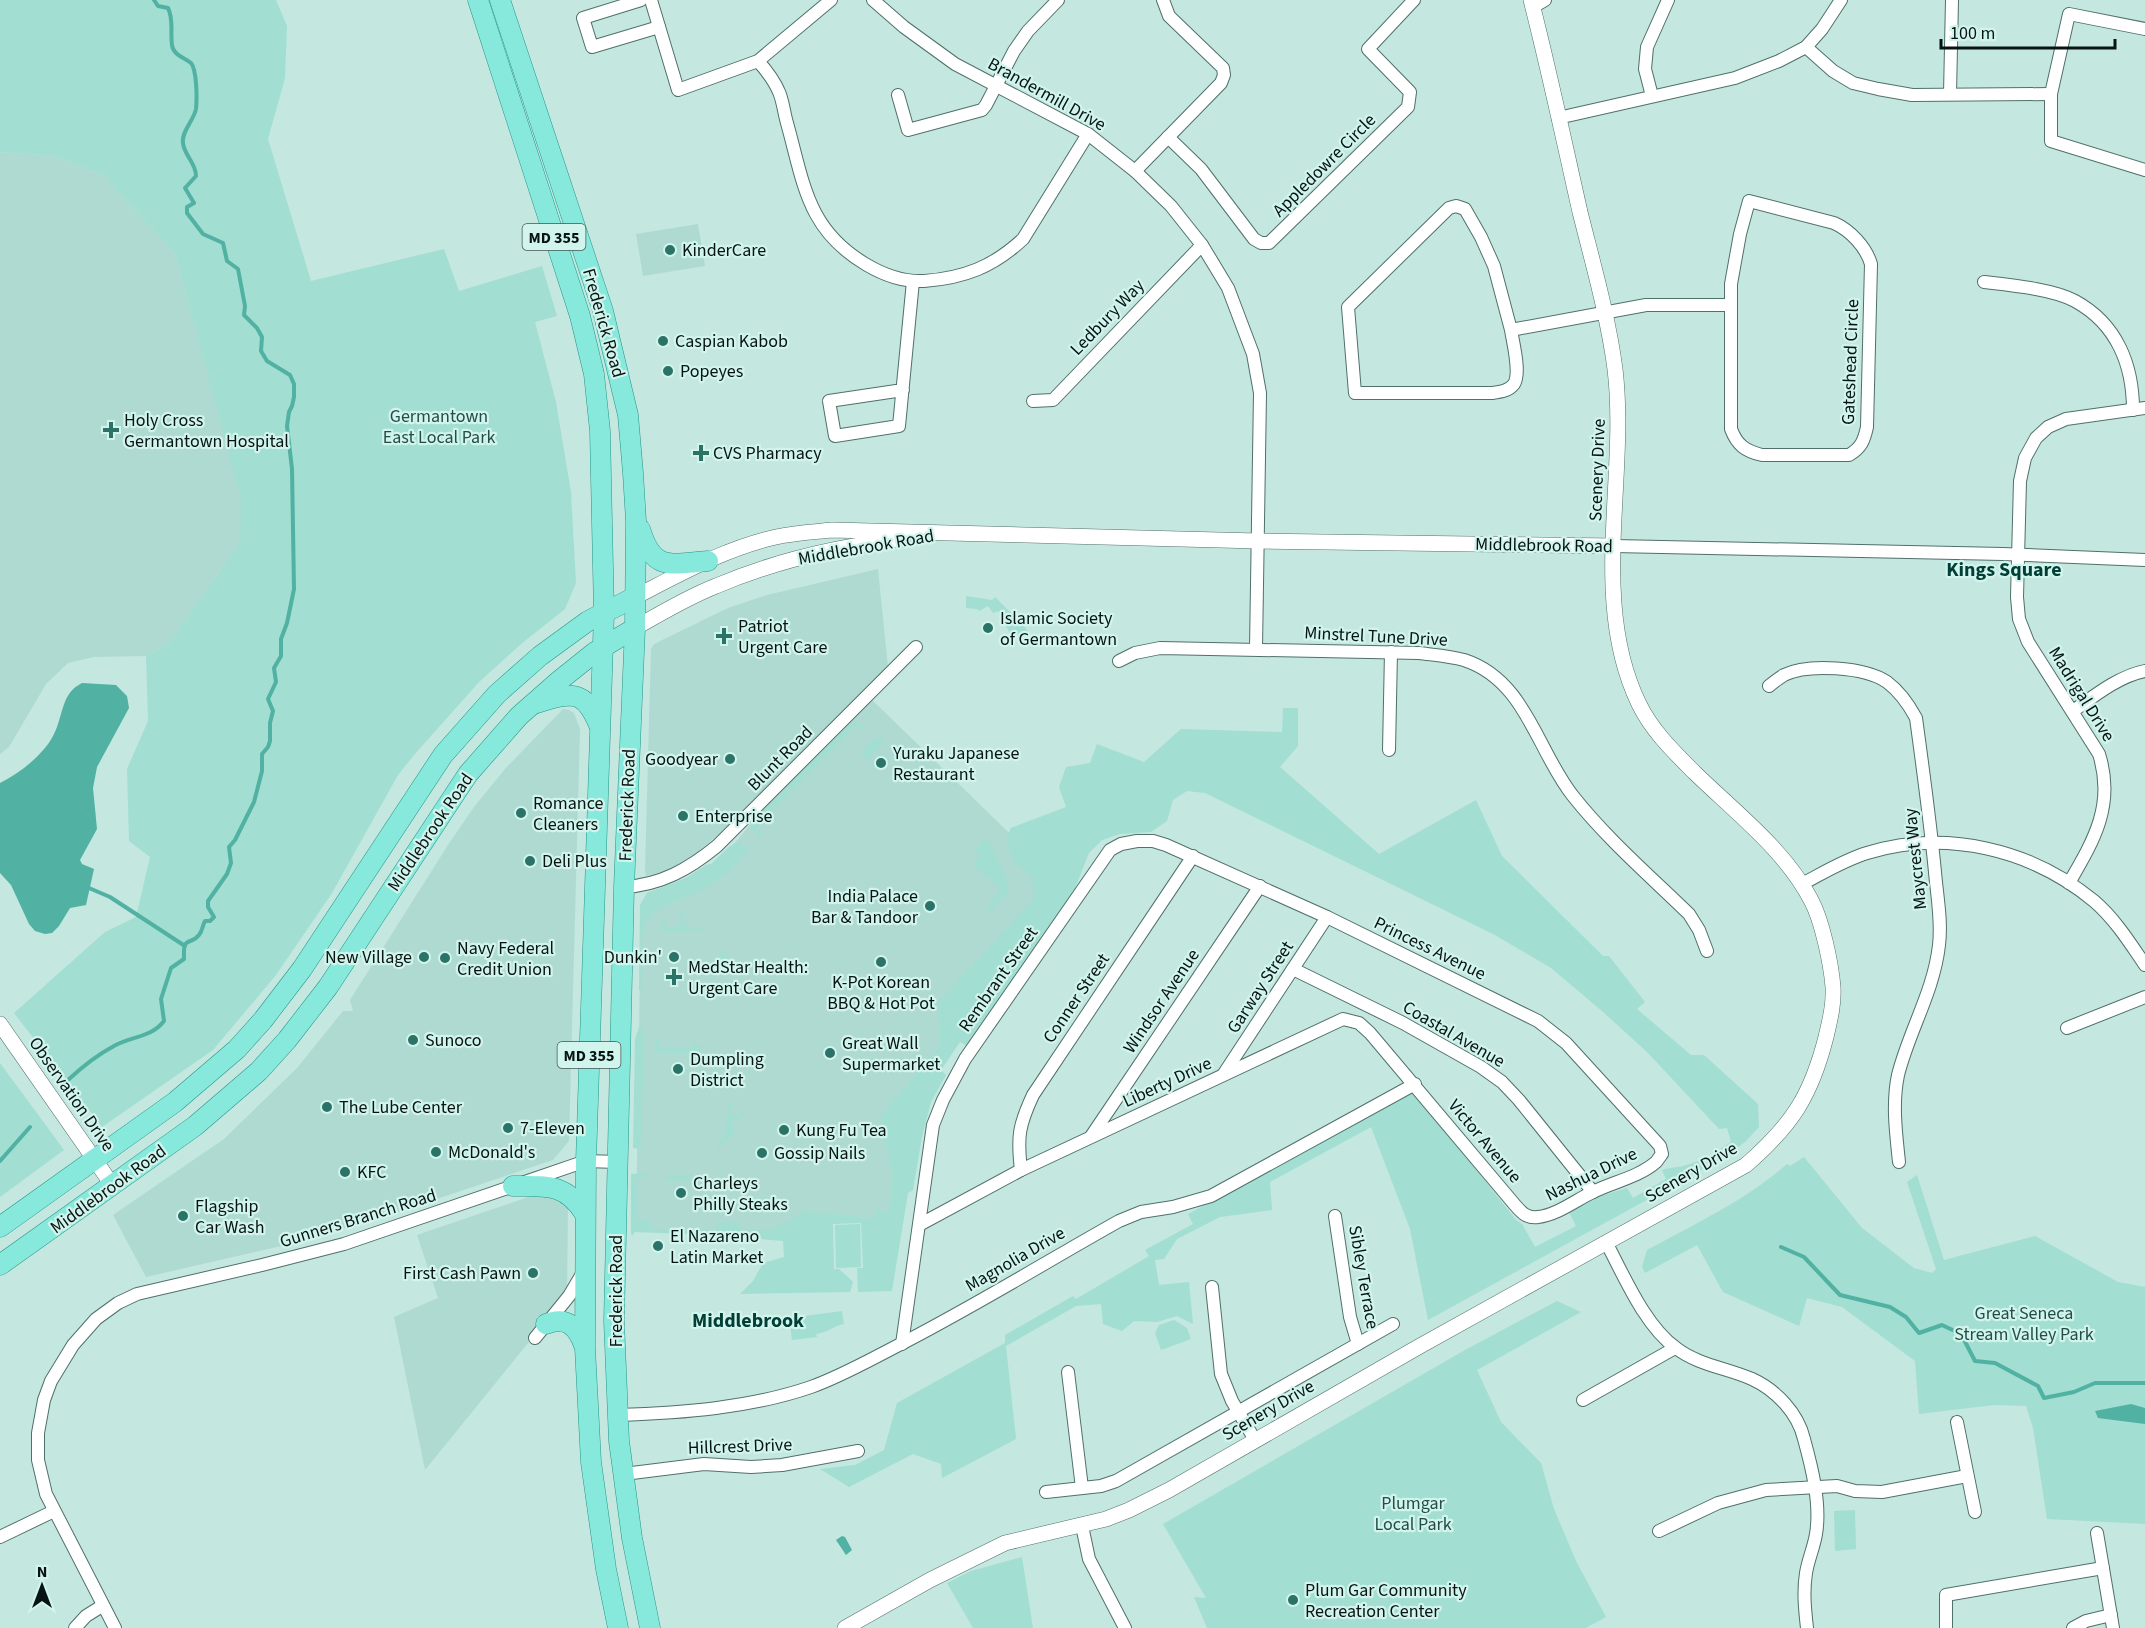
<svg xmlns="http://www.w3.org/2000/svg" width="2145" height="1628" viewBox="0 0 2145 1628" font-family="'Source Sans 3',sans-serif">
<rect width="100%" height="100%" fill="#c4e7e0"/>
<!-- built -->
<g fill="#aedad2">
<polygon points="0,152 56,156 104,176 175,254 243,503 240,542 169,643 146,656 94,657 68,663 46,684 9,747 0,754"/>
<polygon points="698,224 705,266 643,276 636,234"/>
<polygon points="878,569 888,667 719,834 690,858 663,872 646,876 645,870 651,649 654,644 728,608 767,595"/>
<polygon points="871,699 1064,886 906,1106 893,1222 809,1211 792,1232 636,1230 641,904 711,865 733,845 754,820"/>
<polygon points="563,709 569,710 574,713 580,729 569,1141 553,1160 395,1213 303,1241 146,1277 113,1215 224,1139 297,1068 343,1011 353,1011 350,1000 448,845 474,807 505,769"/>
<polygon points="543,1192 568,1205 567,1295 425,1470 394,1317 438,1298 417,1235"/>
</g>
<!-- green -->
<g fill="#a2ded2">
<polygon points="0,0 276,0 287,26 285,78 268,139 311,281 444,249 459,291 542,266 557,316 535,322 556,402 571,492 576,583 565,609 521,644 479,682 414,755 398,775 332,893 276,975 213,1050 102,1127 14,1013 105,932 136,917 150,857 129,841 127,769 148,721 146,656 169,643 240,542 241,498 175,254 104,176 56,156 0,152"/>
<polygon points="966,596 992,600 995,597 1023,625 1027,630 1028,639 1025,640 1017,634 1011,635 998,611 993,613 988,606 979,611 977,609 966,608"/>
<path d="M1283 708H1298V746L1280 767 1379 854 1476 800 1502 856 1603 956H1609L1645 1002 1637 1009 1691 1055H1704L1758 1104 1759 1127 1745 1142 1725 1157 1428 1320 1410 1229 1371 1127 1270 1182 1272 1210 1220 1217 1177 1239 1164 1259 1155 1260 1159 1285 1189 1282 1193 1324 1177 1316 1157 1322 1134 1321 1122 1331 1103 1324 1101 1304 1076 1306 1006 1346 1016 1439 942 1478 941 1464 913 1454 849 1487 820 1469 855 1465 884 1450 897 1403 1005 1343V1335L1073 1296 1076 1299 1149 1256 1145 1250 1193 1224 1188 1214 1414 1091 1516 1220 1522 1224 1535 1247 1576 1226 1569 1212 1594 1198 1627 1188 1633 1198 1666 1179 1662 1170C1670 1167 1678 1168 1686 1165 1703 1161 1717 1151 1731 1142L1727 1128 1719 1129 1647 1052 1602 1011 1551 968 1495 935 1205 793 1187 791 1173 800 1167 821 1151 832 1120 834 1102 840 1089 853 1075 888 1049 928 967 1046 960 1042 941 1070 946 1075 931 1102 922 1137 913 1190 908 1193 892 1291 858 1292 857 1268H863L861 1223 833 1224 834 1269H839L853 1282 850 1292 740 1294 753 1281 763 1263 784 1257 783 1241 714 1235 635 1232 632 1236 631 1233V1174L648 1173 647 1176 638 1177 637 1219 651 1220V1229L717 1231 719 1222H740L741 1231C769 1230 783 1229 804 1210L874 1219 876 1210 889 1212 893 1181 881 1115 940 1047 938 1002 1035 898 1031 878 1014 862 1006 839 1011 828 1066 807 1059 787 1066 767 1090 763 1097 744 1144 762 1181 729 1282 732Z"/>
<polygon points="853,722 861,723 864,730 855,726 756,828 762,835 761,837 758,837 751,829 754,819 837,735"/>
<polygon points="881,738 886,740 867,760 860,753 874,739"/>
<polygon points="987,837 1008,883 1006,895 991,911 986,906 996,896 999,888 990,880 991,878 988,876 987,877 973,864 981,855 975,850"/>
<path d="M737 843 745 845 747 852C736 866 721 879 705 888 688 898 651 905 645 926 639 943 642 972 642 991L639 990 640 905 647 893 686 878 706 865 711 864 730 846Z"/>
<polygon points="686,912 687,913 682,919 694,931 702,926 702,932 661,931 664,921 669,929 682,924 679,915"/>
<polygon points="722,951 727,951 729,953 724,960 730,966 725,971 719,965 719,956"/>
<polygon points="639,1027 643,1028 644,1036 641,1149 633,1148 635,1039"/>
<polygon points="656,1038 659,1040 660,1048 690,1048 693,1041 702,1048 702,1051 700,1053 658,1053 655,1049"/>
<polygon points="0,1063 64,1150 0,1197"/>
<polygon points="728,1103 733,1104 729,1112 735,1118 742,1112 748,1118 741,1115 730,1125 735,1132 715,1152 726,1131"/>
<path d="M1804 1157 1862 1228 1914 1268 1932 1273 1936 1269 1907 1182 1917 1175 1944 1260 2035 1236 2118 1282 2145 1287V1524L2047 1519 2033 1428 2026 1406 1994 1405 1919 1414 1915 1361 1842 1307 1807 1298 1799 1326 1723 1292 1697 1245 1645 1273 1642 1267 1647 1250C1695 1224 1746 1200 1787 1164L1790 1166Z"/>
<polygon points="668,1176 698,1177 698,1182 665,1181"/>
<polygon points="860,1224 861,1267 836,1268 835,1225"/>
<polygon points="1557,1301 1581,1312 1477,1370 1501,1422 1541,1463 1554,1509 1576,1561 1606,1617 1586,1628 1207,1628 1194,1597 1206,1598 1163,1524 1465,1350"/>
<path d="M842 1311 844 1324C833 1326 827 1333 816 1334L817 1337 792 1340 789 1318Z"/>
<polygon points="1174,1320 1187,1328 1191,1339 1161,1350 1155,1333 1159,1325"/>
<polygon points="1855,1510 1856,1549 1835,1551 1834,1511"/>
<polygon points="1022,1557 1033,1628 973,1628 947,1583 971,1571"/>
</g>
<!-- water -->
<g fill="#51b1a2">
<path d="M82 683 116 685 127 696 129 708 97 767 93 788 97 829 80 860 82 864 94 869 86 905 70 908 59 926 52 933 45 934 35 931 29 924 11 885 0 873V783C20 773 43 755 53 736 64 716 60 694 82 683Z"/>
<polygon points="2131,1404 2145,1408 2145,1424 2098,1418 2095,1411"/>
<polygon points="842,1536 845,1537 852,1550 846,1555 836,1540"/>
</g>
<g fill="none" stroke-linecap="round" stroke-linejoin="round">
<!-- stream -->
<g stroke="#51b1a2" stroke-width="4">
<polyline points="89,888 110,897 185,946"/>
<path d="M68 1080C82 1067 97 1055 114 1046 131 1036 151 1038 164 1021L161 999 171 968 184 959C183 934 189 947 199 935 203 930 202 926 205 921H210L214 917 208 907V901L227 874 231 863 229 847 235 840 254 802 262 771V754L268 747 270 741V723L273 711 268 699 276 682 274 668 281 656V639L287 623 294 589 292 469 287 426 289 412 292 406 294 397V384L290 375 267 361 261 351 262 337 257 328 244 315 245 306 238 269 227 261 223 243 203 234 187 213V207L194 203 185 188 196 176C196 163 184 155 183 143 181 132 194 120 196 109 197 99 197 70 191 63 184 57 173 55 172 45 170 32 174 20 168 8L158 6 154 0"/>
<polyline points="0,1161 30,1127"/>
<polyline points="1781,1247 1804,1257 1840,1295 1890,1307 1906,1317 1919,1333 1942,1325 1961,1334 1975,1361 1995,1363 2038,1386 2044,1398 2074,1392 2095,1383 2145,1383"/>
</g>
<defs>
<g id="minor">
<polyline points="641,0 583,18 592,47 659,27"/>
<polyline points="651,0 678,90 758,61 831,0"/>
<polyline points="873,0 904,27 955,64 1088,134 1135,171 1171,206 1202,245 1228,288 1253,354 1260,393 1256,649"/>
<polyline points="1533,7 1545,0"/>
<polyline points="2145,29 2069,14 2051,94 2051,141 2145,170"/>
<polyline points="1806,47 1833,71 1853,83 1878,89 1912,95 2051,94"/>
<path d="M758 61C766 70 774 80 779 92 783 101 784 113 787 123 804 184 807 230 867 265 884 275 904 282 924 281 964 278 993 267 1023 239L1088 134"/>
<polyline points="1950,94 1952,0"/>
<polyline points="898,95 908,130 982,110 986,105 1014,51 1028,31 1058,0"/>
<polyline points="1652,96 1645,69 1647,47 1668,0"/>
<polyline points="1558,118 1735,78 1779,61 1806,47 1822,29 1841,0"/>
<polyline points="1168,137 1201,169 1254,239 1261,243 1269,243 1408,107 1410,92 1368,49 1414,0"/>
<polyline points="1135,171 1221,83 1224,75 1223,68 1169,16 1163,0"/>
<path d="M1749 201 1834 223C1850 230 1866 247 1871 264L1867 427C1864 441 1861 448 1849 455H1762C1745 451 1737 445 1731 429V284L1740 234Z"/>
<path d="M1984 282C2010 285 2053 289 2075 301 2117 324 2133 365 2133 410"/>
<path d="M1511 330 1494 266 1481 237 1465 209 1456 206 1449 208 1348 307 1355 393H1492C1500 392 1509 391 1514 384 1521 373 1513 343 1511 330L1646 305H1729"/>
<polyline points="903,390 829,401 835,436 899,426 913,281"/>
<polyline points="1033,401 1053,400 1202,245"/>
<polyline points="1614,546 2003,554 2145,560"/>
<path d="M1119 661 1135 653 1160 648 1419 653C1434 655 1449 656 1464 660 1526 680 1537 751 1573 796 1607 839 1650 876 1689 914L1699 930 1707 951"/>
<path d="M1769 686C1774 682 1779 678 1784 675 1808 663 1865 667 1887 682 1899 691 1909 705 1916 718 1923 769 1930 820 1935 872 1937 896 1942 921 1939 945 1934 991 1909 1031 1898 1075 1892 1104 1896 1133 1899 1162"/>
<path d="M2073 711C2094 696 2119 676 2145 671"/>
<polyline points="1389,750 1391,652"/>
<path d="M2069 883C2094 840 2115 805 2099 754L2028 642 2019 619 2017 597 2020 481 2025 458 2036 438 2048 427 2066 419 2145 408"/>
<path d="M1802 884C1823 873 1844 860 1867 853 1946 829 2031 849 2094 901 2115 919 2130 943 2145 965"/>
<path d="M624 887C661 885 689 869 717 846L916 647"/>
<polyline points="1293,969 1403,1023 1481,1067 1502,1082 1519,1100 1593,1192"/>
<polyline points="2067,1028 2145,997"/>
<polyline points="1223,1075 1327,917"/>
<polyline points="1092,1135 1260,886"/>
<path d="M1021 1170C1017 1136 1019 1125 1033 1095L1193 856"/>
<polyline points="1335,1216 1350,1317 1358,1344"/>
<path d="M1606 1242C1624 1276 1645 1326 1676 1348 1698 1365 1727 1368 1752 1379 1776 1390 1798 1413 1804 1439 1812 1468 1821 1504 1816 1534 1814 1547 1808 1560 1806 1573 1803 1592 1805 1610 1807 1628"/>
<polyline points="1212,1287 1221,1374 1232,1401 1255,1440"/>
<polyline points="535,1338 569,1296 582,1274"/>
<path d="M902 1344 933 1125 943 1100 965 1059 1110 850 1121 844 1137 841H1153L1166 845 1327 917 1538 1021 1566 1043 1660 1146 1662 1154C1661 1155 1657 1161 1656 1162 1639 1177 1613 1182 1593 1192 1576 1200 1557 1215 1538 1217 1527 1219 1521 1212 1515 1205L1370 1033 1359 1023 1343 1019 1021 1170 919 1225"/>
<polyline points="1068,1372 1082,1488"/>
<polyline points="1583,1400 1675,1348"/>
<path d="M618 1415C682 1413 750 1408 811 1387 839 1377 866 1362 893 1348 970 1309 1044 1263 1119 1221L1141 1212 1173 1207 1211 1196 1415 1084"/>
<polyline points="1957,1422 1975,1512"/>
<polyline points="624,1474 704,1464 751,1467 782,1465 858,1451"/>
<polyline points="1046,1492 1101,1486 1116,1481 1393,1324"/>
<polyline points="1082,1526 1089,1559 1125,1628"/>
<polyline points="1659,1531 1718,1503 1766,1490 1837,1486 1855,1491 1882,1492 1967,1476"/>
<polyline points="2097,1533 2113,1628"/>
<polyline points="0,1537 54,1511"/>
<polyline points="75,1628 86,1616 102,1606"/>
<polyline points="115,1628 46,1494 38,1460 38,1433 44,1400 51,1381 73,1345 96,1319 118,1303 137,1294 262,1265 344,1244 586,1161 617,1162"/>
<polyline points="1946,1628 1946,1595 2103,1568"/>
<polyline points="2073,1628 2086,1621 2111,1615"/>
</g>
<g id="tertiary">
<path d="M635 597C680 574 726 548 776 537 794 533 813 532 832 530L1258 541 1614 546"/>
<path d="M635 628C661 613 688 597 716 586 775 561 839 546 903 539"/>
<polyline points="0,1024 113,1186"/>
<path d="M845 1628 930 1580 1005 1543 1106 1519 1129 1510 1169 1490 1420 1346 1746 1165C1792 1125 1811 1096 1826 1037 1830 1020 1834 1004 1833 987 1831 963 1822 920 1811 900 1785 850 1735 812 1695 773 1674 752 1652 731 1639 704 1589 601 1628 478 1615 369 1608 316 1593 264 1580 212 1564 141 1549 70 1531 0"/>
</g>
<g id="primary">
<polyline points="478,0 580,316 594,374 600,431 604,613 586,1161 585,1348 591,1462 606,1569 618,1628"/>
<polyline points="500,0 603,311 628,415 633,473 636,521 635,628 624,887 614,1321 619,1441 632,1538 650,1628"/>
<path d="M640 529C653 572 670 564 708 561"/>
<path d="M537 703C572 692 584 689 599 725"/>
<path d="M513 1186C546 1186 566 1183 585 1214"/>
<polyline points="0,1227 175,1102 237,1049 263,1020 302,969 443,755 497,694 540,656 588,621 635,597"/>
<polyline points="0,1265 195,1126 259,1071 287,1040 328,987 468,774 519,716 560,680 595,652 635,628"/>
<path d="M546 1324C566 1316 577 1326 584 1345"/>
</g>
</defs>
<!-- minor casing -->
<use href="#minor" stroke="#50706a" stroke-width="14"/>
<!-- tertiary casing -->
<use href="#tertiary" stroke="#50706a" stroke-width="16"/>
<!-- primary casing -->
<use href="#primary" stroke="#269586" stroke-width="21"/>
<!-- minor -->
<use href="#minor" stroke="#fff" stroke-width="12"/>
<!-- tertiary -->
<use href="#tertiary" stroke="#fff" stroke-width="15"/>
<!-- primary -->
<use href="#primary" stroke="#87e9dc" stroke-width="20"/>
</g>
<!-- markers -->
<g fill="#2b7267" stroke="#d1f4ed" stroke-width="2">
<circle cx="670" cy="250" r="6"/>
<circle cx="663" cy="341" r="6"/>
<circle cx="668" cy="371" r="6"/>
<path d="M108 421h6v6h6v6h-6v6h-6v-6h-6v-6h6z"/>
<path d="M698 444h6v6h6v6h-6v6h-6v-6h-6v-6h6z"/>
<circle cx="988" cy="628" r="6"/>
<path d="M721 627h6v6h6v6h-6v6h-6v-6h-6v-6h6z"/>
<circle cx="730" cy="759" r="6"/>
<circle cx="881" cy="763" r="6"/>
<circle cx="521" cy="813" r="6"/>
<circle cx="683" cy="816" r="6"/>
<circle cx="530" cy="861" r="6"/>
<circle cx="930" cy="906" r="6"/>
<circle cx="424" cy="957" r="6"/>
<circle cx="674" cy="957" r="6"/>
<circle cx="445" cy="958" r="6"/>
<circle cx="881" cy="962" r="6"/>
<path d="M671 968h6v6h6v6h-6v6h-6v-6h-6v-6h6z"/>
<circle cx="413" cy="1040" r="6"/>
<circle cx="830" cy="1053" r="6"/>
<circle cx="678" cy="1069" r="6"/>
<circle cx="327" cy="1107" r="6"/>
<circle cx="508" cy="1128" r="6"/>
<circle cx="784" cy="1130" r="6"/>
<circle cx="436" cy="1152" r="6"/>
<circle cx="762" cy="1153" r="6"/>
<circle cx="345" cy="1172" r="6"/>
<circle cx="681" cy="1193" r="6"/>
<circle cx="183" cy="1216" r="6"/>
<circle cx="658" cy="1246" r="6"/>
<circle cx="533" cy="1273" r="6"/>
<circle cx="1293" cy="1600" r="6"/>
</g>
<g text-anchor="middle" stroke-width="4.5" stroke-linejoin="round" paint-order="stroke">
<!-- shield labels -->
<g fill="#d1f4ed" stroke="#445754" stroke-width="1.5">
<rect x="522.5" y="224" width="63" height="26" rx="4.5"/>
<rect x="557.5" y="1042" width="63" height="26" rx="4.5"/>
</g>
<g font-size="16" font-weight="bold" fill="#071412">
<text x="554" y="243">MD 355</text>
<text x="589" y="1061">MD 355</text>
</g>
<!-- street labels -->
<g font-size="18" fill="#071412" stroke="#d1f4ed">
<text transform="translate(1047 94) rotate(29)" y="6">Brandermill Drive</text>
<text transform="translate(1324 165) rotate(-45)" y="6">Appledowre Circle</text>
<text transform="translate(1107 317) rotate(-46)" y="6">Ledbury Way</text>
<text transform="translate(604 323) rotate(74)" y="6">Frederick Road</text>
<text transform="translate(1850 362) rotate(-88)" y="6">Gateshead Circle</text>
<text transform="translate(1597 470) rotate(-88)" y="6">Scenery Drive</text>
<text transform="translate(1544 545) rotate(1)" y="6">Middlebrook Road</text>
<text transform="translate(866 547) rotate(-10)" y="6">Middlebrook Road</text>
<text transform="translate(1376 636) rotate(3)" y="6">Minstrel Tune Drive</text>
<text transform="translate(2082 694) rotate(58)" y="6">Madrigal Drive</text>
<text transform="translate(780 758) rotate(-45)" y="6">Blunt Road</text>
<text transform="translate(627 805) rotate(-88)" y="6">Frederick Road</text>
<text transform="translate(430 832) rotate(-56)" y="6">Middlebrook Road</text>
<text transform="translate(1915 859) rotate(-96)" y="6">Maycrest Way</text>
<text transform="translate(1430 948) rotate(26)" y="6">Princess Avenue</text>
<text transform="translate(998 979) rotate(-55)" y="6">Rembrant Street</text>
<text transform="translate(1260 987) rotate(-57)" y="6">Garway Street</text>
<text transform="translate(1076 998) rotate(-56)" y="6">Conner Street</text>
<text transform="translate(1161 1001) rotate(-56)" y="6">Windsor Avenue</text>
<text transform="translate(1454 1034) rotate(30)" y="6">Coastal Avenue</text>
<text transform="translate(1167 1082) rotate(-25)" y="6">Liberty Drive</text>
<text transform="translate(72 1094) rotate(55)" y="6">Observation Drive</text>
<text transform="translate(1485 1141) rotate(50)" y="6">Victor Avenue</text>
<text transform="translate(1691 1172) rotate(-30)" y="6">Scenery Drive</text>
<text transform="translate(1591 1174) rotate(-26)" y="6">Nashua Drive</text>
<text transform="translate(108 1189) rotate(-36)" y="6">Middlebrook Road</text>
<text transform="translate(358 1218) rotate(-17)" y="6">Gunners Branch Road</text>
<text transform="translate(1015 1259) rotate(-30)" y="6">Magnolia Drive</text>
<text transform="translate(1364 1277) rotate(80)" y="6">Sibley Terrace</text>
<text transform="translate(616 1291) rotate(-90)" y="6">Frederick Road</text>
<text transform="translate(1268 1410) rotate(-30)" y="6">Scenery Drive</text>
<text transform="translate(740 1446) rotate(-2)" y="6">Hillcrest Drive</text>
</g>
<!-- poi labels -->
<g font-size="18" fill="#071412" stroke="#d1f4ed" text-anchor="start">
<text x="682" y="256">KinderCare</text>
<text x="675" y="347">Caspian Kabob</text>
<text x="680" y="377">Popeyes</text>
<text x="124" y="426">Holy Cross<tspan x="124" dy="21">Germantown Hospital</tspan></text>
<text x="713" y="459">CVS Pharmacy</text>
<text x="1000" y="624">Islamic Society<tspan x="1000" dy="21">of Germantown</tspan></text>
<text x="738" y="632">Patriot<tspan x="738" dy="21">Urgent Care</tspan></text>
<text x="893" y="759">Yuraku Japanese<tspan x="893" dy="21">Restaurant</tspan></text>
<text x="718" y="765" text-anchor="end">Goodyear</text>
<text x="533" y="809">Romance<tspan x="533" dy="21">Cleaners</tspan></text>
<text x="695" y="822">Enterprise</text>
<text x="542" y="867">Deli Plus</text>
<text x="918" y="902" text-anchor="end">India Palace<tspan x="918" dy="21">Bar &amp; Tandoor</tspan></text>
<text x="457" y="954">Navy Federal<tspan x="457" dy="21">Credit Union</tspan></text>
<text x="412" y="963" text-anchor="end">New Village</text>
<text x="662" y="963" text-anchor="end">Dunkin'</text>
<text x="688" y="973">MedStar Health:<tspan x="688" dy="21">Urgent Care</tspan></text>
<text x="881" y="988" text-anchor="middle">K-Pot Korean<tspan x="881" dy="21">BBQ &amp; Hot Pot</tspan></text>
<text x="425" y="1046">Sunoco</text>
<text x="842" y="1049">Great Wall<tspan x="842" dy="21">Supermarket</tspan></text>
<text x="690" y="1065">Dumpling<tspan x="690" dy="21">District</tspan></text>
<text x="339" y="1113">The Lube Center</text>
<text x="520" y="1134">7-Eleven</text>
<text x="796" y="1136">Kung Fu Tea</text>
<text x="448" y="1158">McDonald's</text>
<text x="774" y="1159">Gossip Nails</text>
<text x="357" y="1178">KFC</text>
<text x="693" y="1189">Charleys<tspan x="693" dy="21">Philly Steaks</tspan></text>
<text x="195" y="1212">Flagship<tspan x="195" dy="21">Car Wash</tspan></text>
<text x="670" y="1242">El Nazareno<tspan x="670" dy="21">Latin Market</tspan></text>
<text x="521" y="1279" text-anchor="end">First Cash Pawn</text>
<text x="1305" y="1596">Plum Gar Community<tspan x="1305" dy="21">Recreation Center</tspan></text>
</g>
<!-- park labels -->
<g font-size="18" fill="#234e47" stroke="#d1f4ed">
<text x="439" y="422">Germantown<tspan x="439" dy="21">East Local Park</tspan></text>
<text x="2024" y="1319">Great Seneca<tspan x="2024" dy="21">Stream Valley Park</tspan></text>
<text x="1413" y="1509">Plumgar<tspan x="1413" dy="21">Local Park</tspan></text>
</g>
<!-- neighbourhood labels -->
<g font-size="20" font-weight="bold" fill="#003e36" stroke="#d1f4ed">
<text x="2004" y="576">Kings Square</text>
<text x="748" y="1327">Middlebrook</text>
</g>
</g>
<!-- north arrow -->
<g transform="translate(42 1586)" stroke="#d1f4ed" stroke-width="4.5" paint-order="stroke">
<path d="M0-4.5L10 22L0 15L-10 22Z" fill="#071412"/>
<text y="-9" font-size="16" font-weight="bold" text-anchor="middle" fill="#071412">N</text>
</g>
<!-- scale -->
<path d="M1941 39v9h174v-9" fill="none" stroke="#071412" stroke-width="3"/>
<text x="1950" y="39" font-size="18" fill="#071412" stroke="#d1f4ed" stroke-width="4.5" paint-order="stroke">100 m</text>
</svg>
